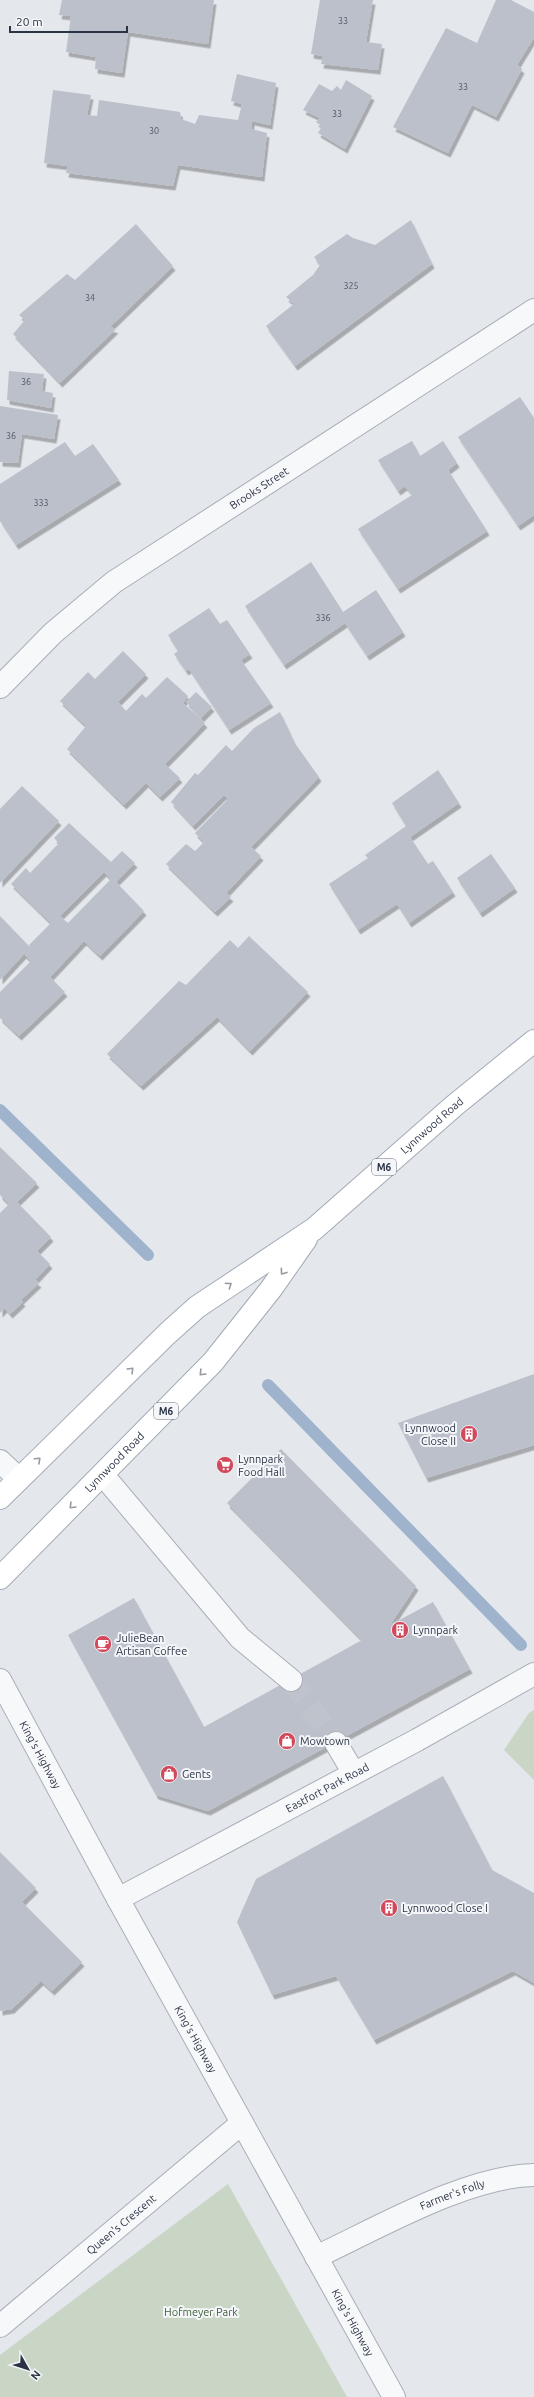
<svg xmlns="http://www.w3.org/2000/svg" width="534" height="2397" viewBox="0 0 534 2397" font-family="Ubuntu,sans-serif">
<defs>
<filter id="shadow"><feDropShadow dx="2.5" dy="4.5" stdDeviation="0" flood-color="#0004"/></filter>
</defs>
<rect width="100%" height="100%" fill="#e4e7ec"/>
<!-- green -->
<g fill="#c9d6c5">
<polygon points="534,1710 534,1780 504,1750 529,1713"/>
<polygon points="228,2184 347,2397 0,2397 0,2355"/>
</g>
<g fill="none" stroke-linecap="round" stroke-linejoin="round">
<!-- stream -->
<g stroke="#9fb4cc" stroke-width="12">
<polyline points="0,1110 148,1255"/>
<polyline points="268,1385 521,1645"/>
</g>
</g>
<!-- building -->
<g fill="#bbc0ca" fill-rule="evenodd" filter="url(#shadow)">
<polygon points="62,0 214,0 208,44 128,32 122,73 95,69 96,57 66,52 71,16 59,15"/>
<polygon points="320,0 373,0 366,42 382,44 378,70 321,64 323,56 311,54"/>
<polygon points="496,0 511,0 534,12 534,40 533,39 517,65 522,69 496,117 472,105 448,153 393,127 446,28 477,43"/>
<polygon points="237,74 276,83 270,125 252,121 252,129 267,133 262,177 178,165 173,186 66,173 68,166 44,163 53,90 91,95 87,115 97,116 99,100 180,112 181,119 195,124 199,115 238,120 242,104 231,101"/>
<polygon points="346,80 372,96 345,149 318,133 322,126 316,122 320,118 303,110 319,84 332,91 337,86 341,90"/>
<polygon points="411,220 432,264 295,366 266,326 294,304 286,297 313,275 320,265 314,257 347,234 353,238 375,245"/>
<polygon points="136,224 173,266 110,327 116,329 60,383 13,334 25,320 19,315 67,274 75,280"/>
<polygon points="9,371 44,374 42,391 53,393 51,408 7,400"/>
<polygon points="520,397 534,418 534,515 518,526 458,437"/>
<polygon points="0,406 58,415 54,439 22,434 18,463 0,462"/>
<polygon points="412,441 420,456 443,441 457,463 448,470 487,531 398,589 358,529 412,495 405,486 398,491 378,460"/>
<polygon points="65,442 75,456 93,444 119,480 16,545 0,521 0,484"/>
<polygon points="311,562 343,612 376,590 403,632 367,656 345,623 284,665 245,606"/>
<polygon points="209,608 220,624 227,620 250,654 241,660 271,703 229,730 189,669 186,671 174,654 178,651 168,635"/>
<polygon points="123,651 146,674 118,702 126,711 142,694 146,698 167,677 188,696 183,703 205,723 165,764 180,778 160,797 146,783 124,805 67,749 86,726 60,701 88,672 95,679"/>
<polygon points="196,692 212,707 201,718 186,702"/>
<polygon points="280,712 294,742 319,777 251,847 261,856 226,893 231,897 215,912 166,864 186,844 195,851 204,842 195,833 228,799 224,795 193,826 171,802 195,773 198,775 226,745 232,751 254,728"/>
<polygon points="438,770 459,803 410,837 428,864 433,861 453,892 409,923 397,904 358,930 329,884 368,858 365,855 406,826 392,803"/>
<polygon points="22,786 59,821 0,883 0,809"/>
<path d="M69 823 111 862 122 851 135 863 116 882 144 911 100 956 84 941 50 977 65 992 19 1036 0 1018V992L31 961 24 954 0 980V916L31 948 29 945 51 923 11 884 26 868 30 873 59 843 54 838ZM104 872 111 879 68 923 60 916Z"/>
<polygon points="491,854 515,888 480,913 457,878"/>
<polygon points="249,936 308,992 250,1051 217,1017 141,1086 107,1054 179,981 186,985 230,940 238,948"/>
<polygon points="0,1147 37,1183 17,1202 51,1237 37,1251 50,1264 35,1280 39,1283 21,1300 23,1302 10,1314 5,1308 0,1313 0,1213 9,1204 0,1195"/>
<polygon points="534,1374 534,1445 426,1478 398,1423"/>
<polygon points="281,1449 416,1586 390,1625 433,1602 470,1669 208,1811 156,1795 68,1635 134,1598 204,1727 362,1640 227,1503"/>
<polygon points="443,1776 492,1870 534,1893 534,1983 513,1971 374,2040 336,1976 272,1995 237,1922 256,1879"/>
<polygon points="0,1852 36,1888 22,1902 82,1962 52,1991 41,1981 12,2009 0,2011"/>
</g>
<g fill="none" stroke-linecap="round" stroke-linejoin="round">
<!-- minor-tunnel -->
<polyline stroke="#bfc3cb" stroke-width="22" stroke-dasharray="22 11" stroke-linecap="butt" points="291,1680 336,1743"/>
<defs>
<g id="minor">
<path id="s1" d="M0 687 53 633 114 582 534 310"/>
<polyline points="0,1461 18,1478"/>
<polyline points="103,1475 240,1638 291,1680"/>
<path id="s2" d="M0 1680 118 1899 394 2397"/>
<polyline points="336,1743 353,1772"/>
<path id="s3" d="M118 1899 417 1740 534 1674"/>
<path id="s4" d="M316 2257C378 2228 467 2176 534 2175"/>
<path id="s5" d="M0 2326 242 2123"/>
</g>
<g id="major">
<path id="s6" d="M0 1498 168 1333 197 1307 314 1229 455 1105 534 1041"/>
<path id="s7" d="M0 1578 213 1362 271 1289 306 1239"/>
</g>
</defs>
<!-- minor casing -->
<use href="#minor" stroke="#a9aeb7" stroke-width="24"/>
<!-- major casing -->
<use href="#major" stroke="#a3abb8" stroke-width="24"/>
<!-- minor -->
<use href="#minor" stroke="#f7f8fa" stroke-width="22"/>
<!-- major -->
<use href="#major" stroke="#fff" stroke-width="22"/>
</g>
<!-- one-way arrows -->
<defs><path id="oneway-chevron" d="M-2-3.5L2.5 0L-2 3.5" fill="none" stroke-width="1.6" stroke-linecap="round" stroke-linejoin="round"/></defs>
<g stroke="#959aa2">
<use href="#oneway-chevron" transform="translate(283 1272) rotate(126)"/>
<use href="#oneway-chevron" transform="translate(229 1285) rotate(-34)"/>
<use href="#oneway-chevron" transform="translate(131 1370) rotate(-45)"/>
<use href="#oneway-chevron" transform="translate(202 1373) rotate(134)"/>
<use href="#oneway-chevron" transform="translate(38 1460) rotate(-43)"/>
<use href="#oneway-chevron" transform="translate(72 1506) rotate(135)"/>
</g>
<!-- icons -->
<defs>
<symbol id="building-disc" viewBox="-11 -11 22 22"><circle r="9.5" fill="#d1495b" stroke="#f4f6f9"/><path d="M-4-6H4V6H1V3H-1V6H-4ZM-2.5-4.3h1.7v1.8h-1.7ZM.8-4.3h1.7v1.8H.8ZM-2.5-1h1.7V.8h-1.7ZM.8-1h1.7V.8H.8Z" fill="#fff"/></symbol>
<symbol id="supermarket-disc" viewBox="-11 -11 22 22"><circle r="9.5" fill="#d1495b" stroke="#f4f6f9"/><path d="M-6-5.5h2.5l.6 2H6L4.5 2H-2.5L-4.4-4H-6ZM-1.5 3.2a1.3 1.3 0 1 0 .1 0ZM3 3.2a1.3 1.3 0 1 0 .1 0Z" fill="#fff"/></symbol>
<symbol id="cafe-disc" viewBox="-11 -11 22 22"><circle r="9.5" fill="#d1495b" stroke="#f4f6f9"/><path d="M-5.5-4.5H6V0H3Q3 3.5 0 3.5H-2.5Q-5.5 3.5-5.5 0ZM3-3.2v2h1.7v-2ZM-6 4.5H4V6H-6Z" fill="#fff"/></symbol>
<symbol id="shop-disc" viewBox="-11 -11 22 22"><circle r="9.5" fill="#d1495b" stroke="#f4f6f9"/><path d="M-5-2.5h2.3a2.7 3.5 0 0 1 5.4 0H5L5.5 6h-11ZM-1.5-2.5h3a1.5 2.3 0 0 0-3 0Z" fill="#fff"/></symbol>
</defs>
<g fill-rule="evenodd">
<use href="#building-disc" x="459" y="1424" width="20" height="20"/>
<use href="#supermarket-disc" x="215" y="1455" width="20" height="20"/>
<use href="#building-disc" x="390" y="1620" width="20" height="20"/>
<use href="#cafe-disc" x="93" y="1634" width="20" height="20"/>
<use href="#shop-disc" x="277" y="1731" width="20" height="20"/>
<use href="#shop-disc" x="159" y="1764" width="20" height="20"/>
<use href="#building-disc" x="379" y="1898" width="20" height="20"/>
</g>
<g text-anchor="middle" stroke-width="4" stroke-linejoin="round" paint-order="stroke">
<!-- number labels -->
<g font-size="9" fill="#4f5766">
<text x="343" y="24">33</text>
<text x="463" y="90">33</text>
<text x="337" y="117">33</text>
<text x="154" y="134">30</text>
<text x="351" y="289">325</text>
<text x="90" y="301">34</text>
<text x="26" y="385">36</text>
<text x="11" y="439">36</text>
<text x="41" y="506">333</text>
<text x="323" y="621">336</text>
</g>
<!-- shield labels -->
<g fill="#f4f6f9" stroke="#676e7b" stroke-width="1">
<rect x="372" y="1159" width="24" height="16" rx="3"/>
<rect x="154" y="1403" width="24" height="16" rx="3"/>
</g>
<g font-size="10" font-weight="bold" fill="#2b3445">
<text x="384" y="1171">M6</text>
<text x="166" y="1415">M6</text>
</g>
<!-- street labels -->
<g font-size="11" fill="#2b3445" stroke="#f4f6f9">
<text dy="4" stroke="none"><textPath href="#s1" startOffset="328">Brooks Street</textPath></text>
<text dy="4" stroke="none"><textPath href="#s6" startOffset="572">Lynnwood Road</textPath></text>
<text dy="4" stroke="none"><textPath href="#s7" startOffset="163">Lynnwood Road</textPath></text>
<text dy="4" stroke="none"><textPath href="#s2" startOffset="85">King's Highway</textPath></text>
<text dy="4" stroke="none"><textPath href="#s3" startOffset="237">Eastfort Park Road</textPath></text>
<text dy="4" stroke="none"><textPath href="#s2" startOffset="409">King's Highway</textPath></text>
<text dy="4" stroke="none"><textPath href="#s4" startOffset="150">Farmer's Folly</textPath></text>
<text dy="4" stroke="none"><textPath href="#s5" startOffset="158">Queen's Crescent</textPath></text>
<text dy="4" stroke="none"><textPath href="#s2" startOffset="733">King's Highway</textPath></text>
</g>
<!-- poi labels -->
<g font-size="11" fill="#2b3445" stroke="#f4f6f9" text-anchor="start">
<text x="456" y="1432" text-anchor="end">Lynnwood<tspan x="456" dy="13">Close II</tspan></text>
<text x="238" y="1463">Lynnpark<tspan x="238" dy="13">Food Hall</tspan></text>
<text x="413" y="1634">Lynnpark</text>
<text x="116" y="1642">JulieBean<tspan x="116" dy="13">Artisan Coffee</tspan></text>
<text x="300" y="1745">Mowtown</text>
<text x="182" y="1778">Gents</text>
<text x="402" y="1912">Lynnwood Close I</text>
</g>
<!-- park labels -->
<g font-size="11" fill="#3f6138" stroke="#f4f6f9">
<text x="201" y="2316">Hofmeyer Park</text>
</g>
</g>
<!-- north arrow -->
<g transform="translate(28 2369) rotate(129)" stroke="#f4f6f9" stroke-width="3" paint-order="stroke">
<path d="M0-3L7 15L0 10L-7 15Z" fill="#2b3445"/>
<text y="-6" font-size="11" font-weight="bold" text-anchor="middle" fill="#2b3445">N</text>
</g>
<!-- scale -->
<path d="M10 26v6h117v-6" fill="none" stroke="#2b3445" stroke-width="2"/>
<text x="16" y="26" font-size="12" fill="#2b3445" stroke="#f4f6f9" stroke-width="3" paint-order="stroke">20 m</text>
</svg>
